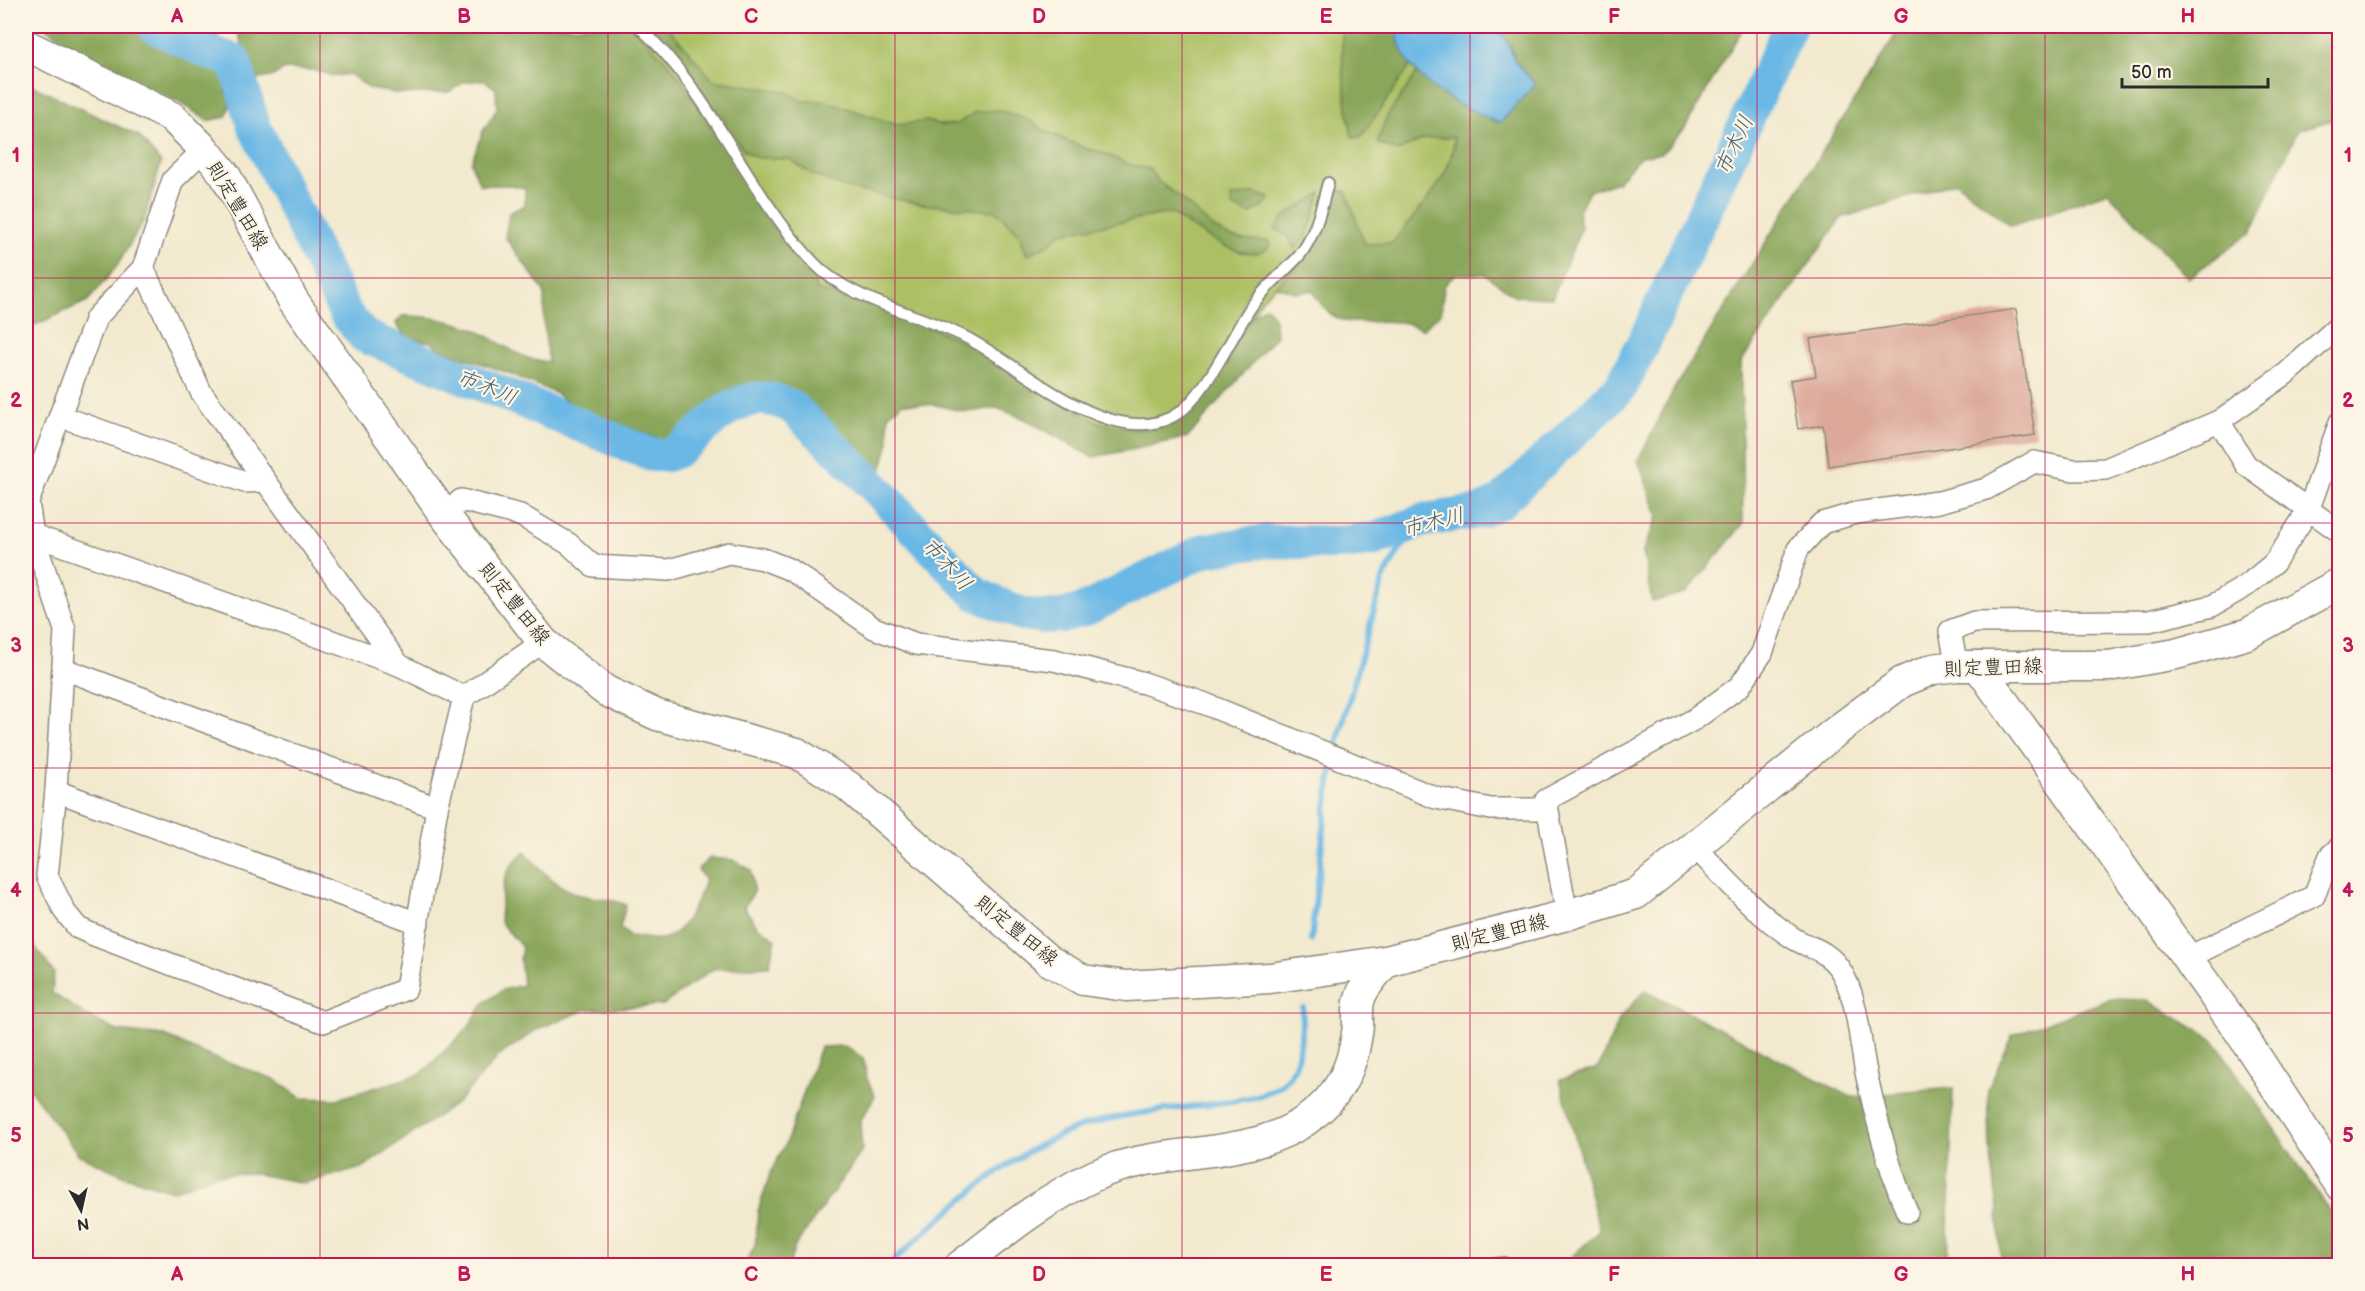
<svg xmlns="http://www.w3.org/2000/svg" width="2365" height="1291" viewBox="0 0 2365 1291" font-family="'Balsamiq Sans','Klee One',sans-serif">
<rect width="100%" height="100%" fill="#fcf5e5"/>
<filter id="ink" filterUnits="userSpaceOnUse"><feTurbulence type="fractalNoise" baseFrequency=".0167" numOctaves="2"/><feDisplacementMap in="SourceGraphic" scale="12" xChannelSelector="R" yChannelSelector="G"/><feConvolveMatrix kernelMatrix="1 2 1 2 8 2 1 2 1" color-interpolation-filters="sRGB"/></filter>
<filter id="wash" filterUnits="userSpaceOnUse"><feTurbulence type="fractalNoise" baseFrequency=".008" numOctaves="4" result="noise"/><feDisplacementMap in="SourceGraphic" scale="24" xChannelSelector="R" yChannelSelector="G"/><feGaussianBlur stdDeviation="1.35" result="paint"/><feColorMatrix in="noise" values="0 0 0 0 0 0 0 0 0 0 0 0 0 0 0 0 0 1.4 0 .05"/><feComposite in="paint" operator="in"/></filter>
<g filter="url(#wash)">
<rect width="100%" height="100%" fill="#f2e9ce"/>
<!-- green -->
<path fill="#acc064" stroke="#6c7648" stroke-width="1.5" d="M631 26H1488L1475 113 1397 151 1424 139 1454 137C1454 178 1417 211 1393 243L1365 244 1329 201 1322 233 1305 258 1262 299 1212 381 1186 413 1161 426 1140 430 1100 423 873 303 847 299 816 290 813 272Z"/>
<!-- forest -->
<g fill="#89a65a" stroke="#5a6842" stroke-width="1.5">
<path d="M41 26H141L142 30 216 67 228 75 233 88 225 91C231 100 231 107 226 117L207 121C170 92 122 80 83 55 68 45 58 33 41 26Z"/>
<polygon points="170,26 215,26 220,47"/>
<path d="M236 26H631L674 69 754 192 813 272 816 290 847 299 873 303 964 342 1080 413 1100 423 1140 430 1161 426 1186 413 1212 381 1252 316 1266 306 1274 317 1276 336 1188 437 1131 450 1092 457 1025 419 997 408 966 412 936 405 903 403 888 415 889 442 881 471 870 470 789 399C724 370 712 442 663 451L657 438 577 409 555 393 509 373 437 348 432 342C417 340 402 339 396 323L402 316C427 315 448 320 472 328 494 337 526 365 548 361L544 324V291L505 237 509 213 525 205V188L508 185H480L471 163 483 131 497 109 496 89 484 80 464 82 449 92 402 94 370 89 350 74 333 76 313 70 285 69 271 77 253 80Z"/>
<path d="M649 26H667L713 80 788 92 801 101H825L898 125 927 121 942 125 957 124 975 112 999 110 1027 119 1045 131 1087 149 1101 152 1130 165 1149 169C1162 188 1164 184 1179 197 1201 215 1215 236 1245 240 1253 241 1261 240 1269 241V247C1246 270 1191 225 1170 213L1061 233 1051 243 1027 255 1019 234 996 211 920 204 843 187 813 175 789 159 758 158 744 151 678 59Z"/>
<path d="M1343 26H1396L1399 43 1411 65 1361 137H1352C1345 100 1340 63 1343 26Z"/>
<path d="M1488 26H1744L1684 129 1662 153 1641 156 1617 182 1589 191 1578 212 1581 229 1552 298 1515 296 1484 274H1455L1444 286 1441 313 1423 329C1416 327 1408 323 1401 322 1358 318 1337 336 1312 290L1298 293 1275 286 1305 258 1322 233 1331 191H1346L1365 244 1392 243C1415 213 1456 175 1454 137L1424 139 1397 151 1377 143 1387 116 1417 73 1453 101 1499 123 1535 84 1515 61 1510 43 1498 30Z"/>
<polygon points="1901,26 2339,26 2339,118 2298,130 2251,232 2188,278 2108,192 2011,226 1956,182 1841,218 1741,362 1743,524 1687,592 1652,602 1643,551 1658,516 1638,460 1675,387"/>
<polygon points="26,83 139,136 161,163 144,220 117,266 88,301 26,329"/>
<polygon points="1254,193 1270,198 1264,206 1250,214 1232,206 1231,197"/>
<polygon points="1321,193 1307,236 1295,249 1287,236 1275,228 1286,215"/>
<polygon points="26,710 33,732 26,796"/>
<path d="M525 852C540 870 562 892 585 896 602 899 610 898 626 905L620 927 629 936C639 937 652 940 662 939 685 935 697 900 705 881L698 869 710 858 733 860 751 870 754 892 744 907 757 926 776 939 769 966 713 969 663 1005 585 1010 538 1029 499 1056 458 1102 362 1168 304 1183 252 1173 214 1175 172 1191 125 1176 79 1155 26 1084V926L33 944 54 973 52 993 84 1014 117 1031 165 1036 211 1057 274 1079 301 1098 337 1099 421 1074 468 1028 483 1004 503 990 523 985 520 959 522 947 500 922C502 894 500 869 525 852Z"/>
<polygon points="1645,990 1851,1097 1953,1088 1947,1265 1572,1265 1570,1258 1600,1231 1560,1080 1598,1068 1620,1018"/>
<polygon points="2111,999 2147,1000 2214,1040 2333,1216 2339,1228 2339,1265 2001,1265 1998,1208 1990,1151 1988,1090 2012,1035"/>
<polygon points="845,1046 863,1058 867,1079 875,1096 860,1122 862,1151 795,1246 789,1265 744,1265 755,1246 758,1211 770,1174 786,1143 820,1047"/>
</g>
<!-- water -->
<path fill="#6bb8e5" stroke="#4b7288" stroke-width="1.5" d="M1396 26H1488L1505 37 1515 61 1535 84 1500 123C1457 106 1399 78 1396 26Z"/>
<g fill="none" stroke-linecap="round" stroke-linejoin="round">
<!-- stream -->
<g stroke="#6bb8e5" stroke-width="6">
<polyline points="1311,940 1327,801 1336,747 1383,579 1398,552 1424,520"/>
<path d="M888 1266C947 1212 1017 1143 1096 1122 1134 1112 1174 1109 1213 1104 1235 1100 1259 1099 1278 1087 1303 1072 1301 1033 1303 1008"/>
</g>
<!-- river -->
<path stroke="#6bb8e5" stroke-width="34" d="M154 26 209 53 234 60 254 126 346 314 364 336 652 455H667L675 452C713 426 741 378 793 408L863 475 976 594 1022 614 1043 617 1062 616 1086 609 1205 550 1268 541 1340 543 1375 539 1424 520 1478 512 1500 502 1621 387 1651 327 1790 26"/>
</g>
<g id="blocks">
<!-- building -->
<polygon fill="#dca89a" points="2016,309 2035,435 1829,466 1823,425 1798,429 1790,380 1816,376 1810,339"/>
</g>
</g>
<g filter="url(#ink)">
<use href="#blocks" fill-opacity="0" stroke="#8e8a7c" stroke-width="1.5"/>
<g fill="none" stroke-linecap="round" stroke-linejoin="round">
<defs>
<g id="lane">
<path d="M638 26C712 92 746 191 814 263 849 300 916 313 963 336 1020 363 1115 458 1180 412 1205 394 1232 337 1249 310 1263 288 1282 275 1299 256 1316 235 1321 208 1328 183"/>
<polyline points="1474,1266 1505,1263 1510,1266"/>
</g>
<g id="street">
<polyline points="204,149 173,180 143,268 96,318 28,502 33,535 65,630 56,791 47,876 65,912 78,928 94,935 323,1022 406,989 437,808 464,697 543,642"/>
<polyline points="143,268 201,392 399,665"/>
<polyline points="60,416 245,482 264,481"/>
<polyline points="2219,421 2246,465 2340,532"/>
<polyline points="445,516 461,500 520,515 569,544 593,566 669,570 729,553 763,559 791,570 874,628 916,644 1054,660 1144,683 1203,703 1436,798 1491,809 1547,809"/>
<polyline points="33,535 399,665 464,697"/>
<polyline points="1957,666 1950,631 1974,622 2149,621 2212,606 2246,586 2274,563 2308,511 2340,422"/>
<polyline points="64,669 437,808"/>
<polyline points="56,791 418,923"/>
<path d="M1694 846C1724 877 1754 912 1790 936 1808 949 1824 947 1839 968 1859 997 1859 1042 1867 1077 1877 1122 1889 1169 1907 1212"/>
<polyline points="1567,915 1546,800 1695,719 1740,686 1762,653 1798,549 1822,523 1856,513 1939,502 1986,489 2034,462 2074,470 2106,469 2219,421 2287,373 2340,325"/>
<polyline points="2185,959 2314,896 2330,856 2340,847"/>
</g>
<g id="secondary">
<polyline points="26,45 172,117 204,149 225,175 293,300 445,516 543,642 606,691 657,715 797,753 848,786 1048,960 1083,980 1126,986 1270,978 1386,961 1567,915 1636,894 1835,732 1902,682 1933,669 1957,666 2109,666 2176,654 2247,634 2340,583"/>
<polyline points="1978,666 2240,1032 2340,1185"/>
<path d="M960 1266C1003 1233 1046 1198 1096 1175 1169 1142 1267 1166 1326 1103 1347 1081 1355 1055 1358 1025 1358 1017 1357 1006 1360 998 1364 985 1378 972 1386 961"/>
</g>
</defs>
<!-- lane casing -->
<use href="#lane" stroke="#8e8a7c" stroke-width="14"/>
<!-- street casing -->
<use href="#street" stroke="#8e8a7c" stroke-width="24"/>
<!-- secondary casing -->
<use href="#secondary" stroke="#8e8a7c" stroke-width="33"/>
<!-- lane -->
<use href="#lane" stroke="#fff" stroke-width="10"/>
<!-- street -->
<use href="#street" stroke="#fff" stroke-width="21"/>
<!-- secondary -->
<use href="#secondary" stroke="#fff" stroke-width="30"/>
</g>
</g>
<!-- grid -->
<path fill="none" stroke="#c2185b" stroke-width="1.5" stroke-opacity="0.55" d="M320 26V1266M608 26V1266M895 26V1266M1182 26V1266M1470 26V1266M1757 26V1266M2045 26V1266M26 278H2340M26 523H2340M26 768H2340M26 1013H2340"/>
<g text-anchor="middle" stroke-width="4.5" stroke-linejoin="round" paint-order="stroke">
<!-- street labels -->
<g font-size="20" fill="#2b2b2b" stroke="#fcf5e5">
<text transform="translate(238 205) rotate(59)" y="7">則定豊田線</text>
<text transform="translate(515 603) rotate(51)" y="7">則定豊田線</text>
<text transform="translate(1993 667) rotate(-2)" y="7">則定豊田線</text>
<text transform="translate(1017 930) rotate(39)" y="7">則定豊田線</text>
<text transform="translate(1499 932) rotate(-14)" y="7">則定豊田線</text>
</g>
<!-- water labels -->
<g font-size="21" font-style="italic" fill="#415c6c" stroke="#fcf5e5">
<text transform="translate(1734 145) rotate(-65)" y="7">市木川</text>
<text transform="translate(487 387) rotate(22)" y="7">市木川</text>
<text transform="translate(1433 522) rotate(-14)" y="7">市木川</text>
<text transform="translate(947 564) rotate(47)" y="7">市木川</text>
</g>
</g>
<!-- margin -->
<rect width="2365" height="1291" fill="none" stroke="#fcf5e5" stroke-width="66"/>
<!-- north arrow -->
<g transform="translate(81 1210) rotate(172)" stroke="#fcf5e5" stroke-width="4.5" paint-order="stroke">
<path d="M0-4.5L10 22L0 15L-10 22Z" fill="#2b2b2b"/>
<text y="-9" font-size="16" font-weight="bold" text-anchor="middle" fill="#2b2b2b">N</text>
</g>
<!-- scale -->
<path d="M2122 78v9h146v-9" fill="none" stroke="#2b2b2b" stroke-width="3"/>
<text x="2131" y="78" font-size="18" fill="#2b2b2b" stroke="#fcf5e5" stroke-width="4.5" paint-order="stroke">50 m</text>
<rect x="33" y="33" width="2299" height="1225" fill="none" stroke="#c2185b" stroke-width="2"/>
<g font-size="20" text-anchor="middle" font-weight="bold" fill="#c2185b">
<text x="177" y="23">A</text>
<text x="464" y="23">B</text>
<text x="751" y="23">C</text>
<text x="1039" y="23">D</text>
<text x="1326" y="23">E</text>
<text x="1614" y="23">F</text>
<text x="1901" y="23">G</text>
<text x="2188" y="23">H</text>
<text x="16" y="162">1</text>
<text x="2348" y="162">1</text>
<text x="16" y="407">2</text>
<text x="2348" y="407">2</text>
<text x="16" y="652">3</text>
<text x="2348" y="652">3</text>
<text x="16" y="897">4</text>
<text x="2348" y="897">4</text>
<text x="16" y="1142">5</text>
<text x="2348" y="1142">5</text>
<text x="177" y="1281">A</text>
<text x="464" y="1281">B</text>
<text x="751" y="1281">C</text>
<text x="1039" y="1281">D</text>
<text x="1326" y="1281">E</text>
<text x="1614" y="1281">F</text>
<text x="1901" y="1281">G</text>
<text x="2188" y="1281">H</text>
</g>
</svg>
